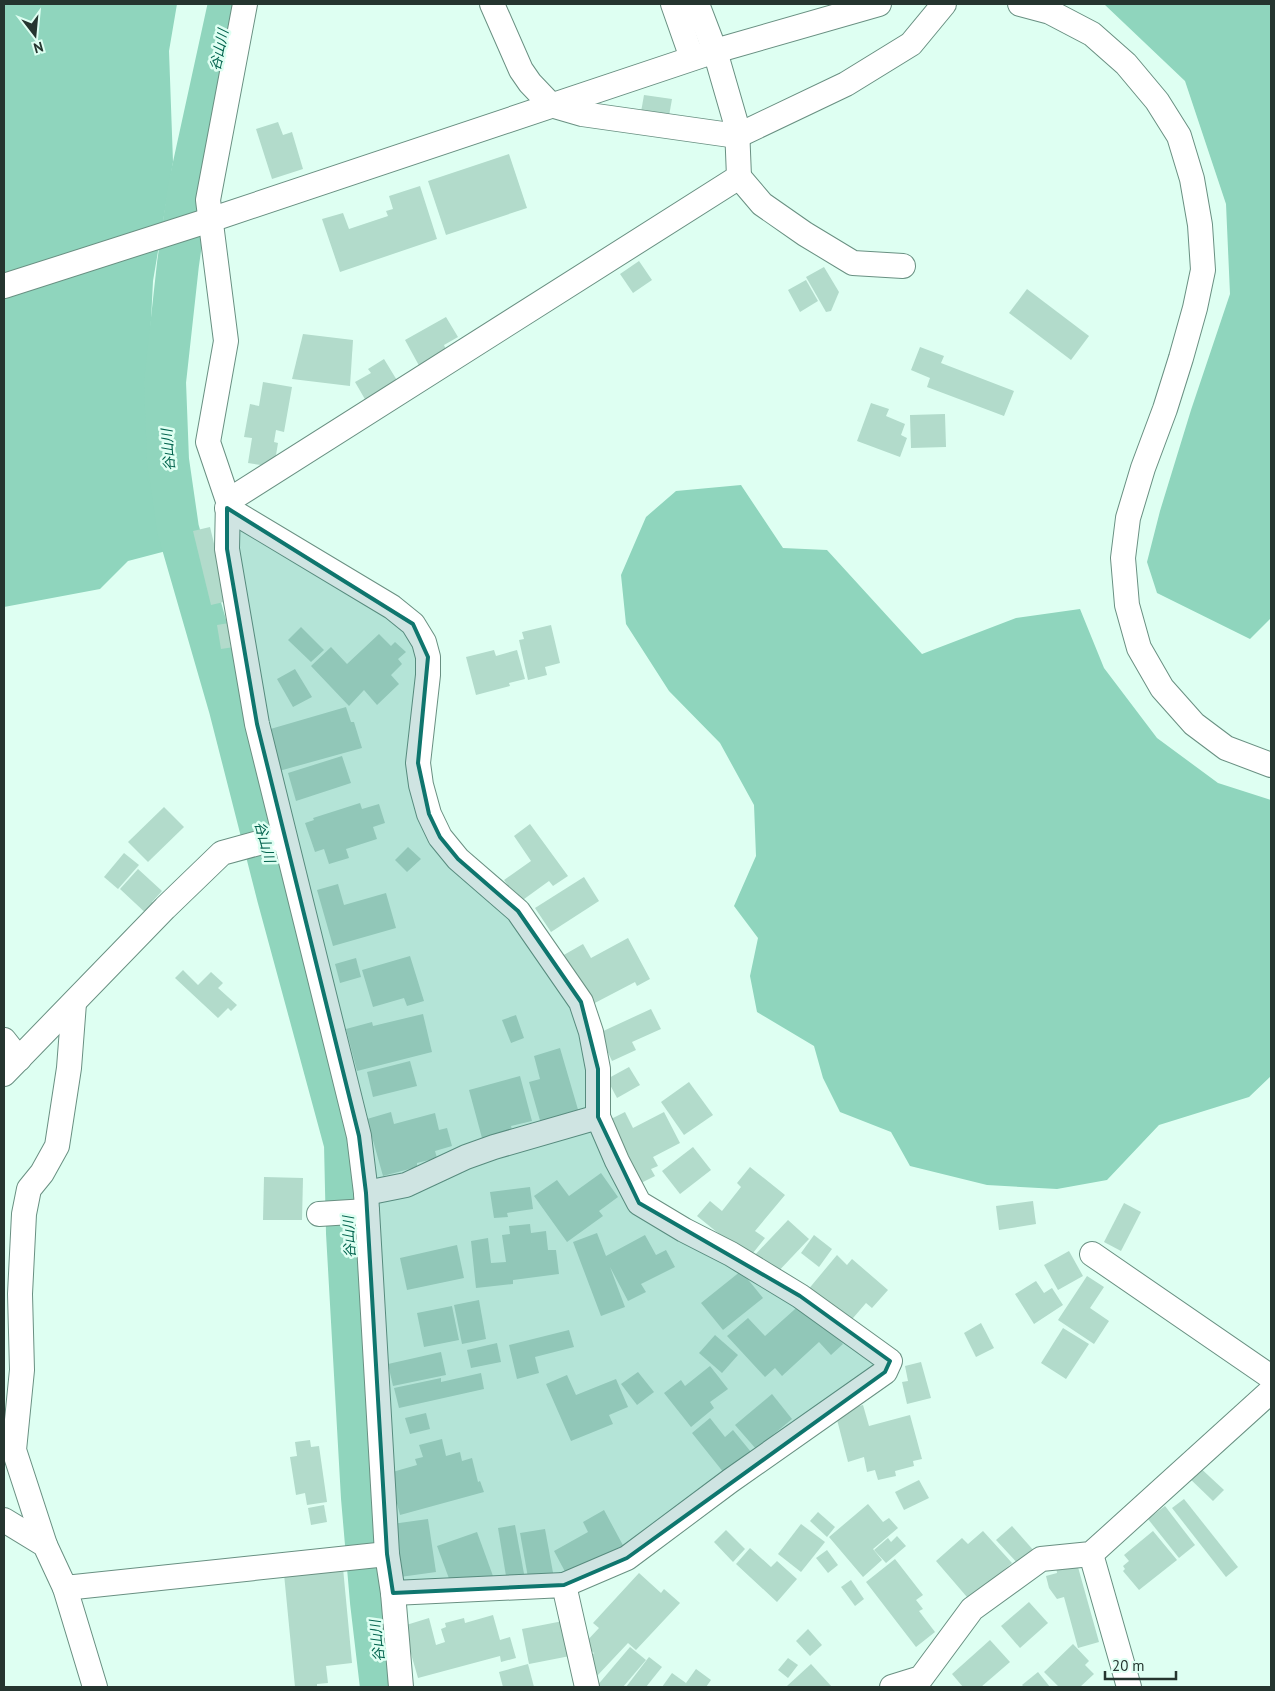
<svg xmlns="http://www.w3.org/2000/svg" width="1275" height="1691" viewBox="0 0 1275 1691" font-family="'PT Sans','Noto Sans JP',sans-serif">
<rect width="100%" height="100%" fill="#defff2"/>
<!-- forest -->
<g fill="#8fd5bd">
<polygon points="4,4 177,4 169,51 173,162 153,281 149,359 148,445 170,550 128,561 100,589 4,607"/>
<polygon points="1104,4 1271,4 1271,618 1250,639 1157,593 1147,562 1160,511 1191,410 1230,294 1226,204 1185,81"/>
<polygon points="741,485 783,548 827,550 922,654 1016,618 1080,609 1104,668 1157,738 1218,783 1271,800 1271,1076 1249,1097 1159,1125 1107,1180 1057,1189 987,1185 910,1166 891,1132 840,1112 823,1078 814,1046 757,1012 750,976 758,938 734,906 756,856 754,805 720,743 669,691 626,624 621,575 646,517 676,491"/>
</g>
<g fill="none" stroke-linecap="round" stroke-linejoin="round">
<!-- river -->
<polyline stroke="#90d5bd" stroke-width="42" points="229,4 189,187 178,264 165,382 168,460 178,529 230,709 278,897 345,1144 347,1233 362,1498 371,1602 381,1687"/>
</g>
<!-- building -->
<g fill="#b2dbcb">
<polygon points="644,95 672,99 669,116 641,112"/>
<polygon points="278,122 283,135 292,132 303,169 272,179 256,129"/>
<polygon points="509,154 527,208 446,235 428,181"/>
<polygon points="420,186 437,239 340,272 322,219 343,213 349,229 388,216 386,211 393,209 389,196"/>
<polygon points="639,261 652,280 633,293 620,274"/>
<polygon points="824,267 839,292 831,311 826,312 806,277"/>
<polygon points="806,280 818,301 800,312 788,290"/>
<polygon points="1027,289 1089,336 1071,360 1009,313"/>
<polygon points="446,317 458,337 444,345 447,352 422,371 405,340"/>
<polygon points="303,334 353,340 350,386 292,379"/>
<polygon points="920,347 944,356 941,363 1014,391 1004,416 927,387 930,378 911,370"/>
<polygon points="384,359 398,382 366,401 355,382 371,373 368,369"/>
<polygon points="263,382 292,387 284,432 276,430 274,442 278,443 274,467 248,463 252,438 244,437 250,404 259,406"/>
<polygon points="871,403 889,409 886,416 905,424 901,435 907,438 900,457 857,441"/>
<polygon points="945,414 946,447 911,448 910,415"/>
<polygon points="210,527 228,601 211,605 193,531"/>
<polygon points="229,623 234,647 221,649 217,625"/>
<polygon points="551,625 560,663 545,667 547,675 528,680 519,640 524,639 522,632"/>
<polygon points="301,627 324,650 311,662 288,640"/>
<polygon points="379,634 391,646 395,642 406,652 398,659 402,664 391,675 399,684 377,705 364,690 349,706 311,666 331,647 347,664"/>
<polygon points="494,650 496,656 517,650 525,679 509,683 510,686 476,695 466,657"/>
<polygon points="295,669 312,697 293,707 277,679"/>
<polygon points="346,707 351,722 354,722 362,748 279,771 267,730"/>
<polygon points="342,756 351,783 296,801 288,773"/>
<polygon points="360,803 362,809 379,804 385,823 373,827 377,839 346,849 349,858 329,864 324,849 315,852 305,823 314,820 313,818"/>
<polygon points="164,807 184,827 148,862 128,842"/>
<polygon points="530,824 568,876 553,886 549,881 520,902 504,880 531,861 514,836"/>
<polygon points="408,847 421,859 407,872 395,860"/>
<polygon points="124,853 139,865 118,889 104,877"/>
<polygon points="138,869 162,891 152,902 159,907 150,917 120,889"/>
<polygon points="584,877 599,901 551,932 535,908"/>
<polygon points="338,884 344,905 386,893 396,928 333,946 317,890"/>
<polygon points="628,938 650,979 637,986 635,982 589,1006 562,956 583,944 591,958"/>
<polygon points="410,956 424,1001 407,1006 404,998 373,1007 362,970"/>
<polygon points="356,958 361,977 340,983 335,964"/>
<polygon points="183,970 198,985 211,972 223,983 218,988 237,1005 231,1011 228,1008 218,1018 175,978"/>
<polygon points="651,1009 661,1029 632,1042 636,1050 612,1061 599,1033"/>
<polygon points="423,1014 432,1052 357,1071 346,1029 372,1022 373,1026"/>
<polygon points="516,1015 524,1038 511,1043 502,1020"/>
<polygon points="560,1048 579,1113 541,1124 529,1082 540,1079 534,1056"/>
<polygon points="410,1061 417,1086 373,1097 367,1072"/>
<polygon points="629,1067 640,1085 617,1098 607,1079"/>
<polygon points="520,1076 532,1121 511,1126 512,1130 482,1138 469,1090"/>
<polygon points="689,1082 713,1115 684,1135 661,1102"/>
<polygon points="391,1112 394,1124 435,1113 439,1130 447,1128 452,1146 435,1151 437,1158 417,1163 417,1167 383,1176 367,1119"/>
<polygon points="625,1112 633,1128 664,1112 680,1143 653,1157 658,1166 651,1169 655,1176 637,1185 605,1122"/>
<polygon points="693,1147 711,1170 680,1194 662,1171"/>
<polygon points="750,1167 785,1195 755,1231 765,1238 749,1258 697,1216 710,1201 722,1211 741,1187 737,1183"/>
<polygon points="601,1173 618,1197 599,1211 603,1216 567,1242 534,1196 557,1180 569,1196"/>
<polygon points="264,1177 303,1178 302,1220 263,1220"/>
<polygon points="530,1187 533,1209 507,1213 508,1217 494,1218 490,1192"/>
<polygon points="1033,1201 1036,1224 999,1230 996,1206"/>
<polygon points="1124,1203 1141,1212 1121,1251 1104,1242"/>
<polygon points="788,1220 809,1239 774,1276 753,1257"/>
<polygon points="530,1224 531,1233 546,1231 548,1250 556,1250 559,1274 513,1280 513,1284 476,1288 471,1241 488,1238 491,1263 506,1262 502,1235 510,1234 509,1226"/>
<polygon points="597,1233 606,1256 645,1235 656,1255 666,1250 675,1267 641,1284 646,1292 628,1301 610,1267 625,1307 601,1316 573,1242"/>
<polygon points="814,1235 832,1249 819,1267 801,1253"/>
<polygon points="457,1245 464,1278 407,1290 400,1258"/>
<polygon points="1069,1251 1083,1276 1058,1290 1044,1265"/>
<polygon points="837,1255 847,1265 852,1259 888,1290 872,1308 866,1303 847,1325 807,1291"/>
<polygon points="741,1271 763,1298 723,1330 701,1303"/>
<polygon points="1087,1276 1104,1287 1090,1308 1109,1321 1094,1344 1058,1320"/>
<polygon points="1036,1281 1044,1293 1052,1288 1063,1305 1034,1324 1015,1294"/>
<polygon points="479,1300 486,1339 462,1344 454,1305"/>
<polygon points="804,1301 843,1344 831,1355 819,1342 782,1376 775,1368 765,1377 727,1336 748,1318 765,1336"/>
<polygon points="452,1306 459,1340 424,1347 417,1313"/>
<polygon points="981,1323 994,1348 976,1357 964,1333"/>
<polygon points="1063,1328 1089,1344 1066,1379 1041,1363"/>
<polygon points="569,1330 574,1347 535,1357 539,1373 517,1379 509,1345"/>
<polygon points="715,1335 738,1355 722,1373 699,1353"/>
<polygon points="497,1343 501,1362 471,1368 467,1350"/>
<polygon points="441,1352 446,1375 393,1386 388,1364"/>
<polygon points="921,1362 931,1398 907,1404 902,1382 908,1381 905,1366"/>
<polygon points="710,1366 728,1389 710,1402 714,1408 691,1427 664,1393 681,1380 685,1386"/>
<polygon points="638,1372 654,1392 637,1405 621,1384"/>
<polygon points="481,1373 484,1389 399,1408 394,1388 441,1378 441,1382"/>
<polygon points="567,1375 576,1395 616,1379 628,1407 609,1415 613,1424 571,1441 546,1384"/>
<polygon points="772,1394 792,1419 756,1449 735,1425"/>
<polygon points="863,1405 869,1426 910,1415 922,1459 913,1461 914,1466 895,1471 896,1476 878,1480 875,1470 867,1472 864,1457 848,1462 835,1412"/>
<polygon points="426,1413 430,1429 410,1434 405,1418"/>
<polygon points="710,1418 725,1437 733,1430 751,1452 724,1473 692,1433"/>
<polygon points="442,1439 446,1456 460,1452 462,1461 472,1458 478,1482 480,1481 484,1492 400,1515 389,1473 417,1465 415,1459 423,1457 419,1445"/>
<polygon points="310,1440 311,1447 319,1446 327,1502 307,1505 305,1493 296,1495 290,1457 297,1456 295,1442"/>
<polygon points="1196,1464 1224,1490 1213,1501 1185,1474"/>
<polygon points="919,1480 929,1498 904,1510 895,1492"/>
<polygon points="1184,1499 1238,1567 1226,1577 1172,1508"/>
<polygon points="868,1504 883,1522 889,1518 898,1528 873,1549 882,1560 863,1577 829,1537"/>
<polygon points="324,1505 327,1522 311,1525 308,1508"/>
<polygon points="1165,1506 1195,1545 1179,1558 1148,1519"/>
<polygon points="604,1510 625,1549 569,1579 554,1551 588,1532 583,1522"/>
<polygon points="818,1512 835,1527 827,1537 810,1521"/>
<polygon points="428,1519 436,1572 400,1577 392,1524"/>
<polygon points="801,1524 825,1542 801,1572 778,1554"/>
<polygon points="515,1525 525,1579 507,1582 498,1528"/>
<polygon points="1012,1526 1035,1552 1020,1566 996,1540"/>
<polygon points="545,1529 554,1578 529,1583 520,1533"/>
<polygon points="726,1530 745,1549 733,1562 714,1542"/>
<polygon points="983,1531 1012,1563 991,1581 973,1604 936,1561 962,1538 968,1544"/>
<polygon points="1153,1531 1177,1560 1139,1590 1123,1571 1125,1569 1123,1566 1129,1561 1124,1555"/>
<polygon points="477,1532 493,1576 467,1586 451,1584 437,1546"/>
<polygon points="897,1536 906,1546 886,1563 874,1550 888,1538 891,1542"/>
<polygon points="750,1548 771,1567 777,1561 797,1579 777,1602 736,1564"/>
<polygon points="827,1550 838,1565 828,1573 816,1558"/>
<polygon points="895,1559 923,1595 916,1600 923,1609 919,1611 935,1632 916,1647 866,1582"/>
<polygon points="1076,1560 1099,1642 1078,1648 1064,1597 1057,1599 1049,1588 1046,1576 1057,1573 1056,1566"/>
<polygon points="343,1568 352,1663 326,1666 328,1683 317,1684 317,1687 295,1687 284,1574"/>
<polygon points="639,1573 661,1593 664,1589 680,1603 636,1650 628,1643 596,1677 583,1665 594,1653 584,1644 599,1628 593,1623"/>
<polygon points="851,1580 864,1599 855,1606 841,1587"/>
<polygon points="1029,1602 1048,1623 1020,1648 1001,1626"/>
<polygon points="493,1615 500,1640 510,1637 516,1658 501,1662 500,1656 418,1678 403,1626 429,1618 436,1645 445,1642 441,1629 446,1627 445,1623 464,1618 465,1623"/>
<polygon points="563,1621 570,1656 529,1664 522,1629"/>
<polygon points="808,1629 822,1645 810,1656 796,1641"/>
<polygon points="990,1640 1010,1662 981,1687 963,1687 952,1674"/>
<polygon points="1073,1644 1089,1661 1085,1665 1094,1674 1080,1687 1059,1687 1044,1672"/>
<polygon points="630,1647 646,1660 623,1687 596,1687"/>
<polygon points="649,1657 662,1667 646,1687 626,1687"/>
<polygon points="788,1658 798,1665 788,1678 778,1670"/>
<polygon points="528,1664 534,1687 503,1687 499,1672"/>
<polygon points="811,1664 832,1687 788,1687 787,1686"/>
<polygon points="696,1669 711,1680 706,1687 662,1687 672,1673 686,1683"/>
<polygon points="1038,1672 1050,1687 1024,1687 1022,1685"/>
</g>
<g fill="none" stroke-linecap="round" stroke-linejoin="round">
<defs>
<g id="minor">
<polyline points="245,4 208,200 226,341 208,442 228,501 227,549 257,724 359,1136 366,1193 387,1554 393,1593 401,1687"/>
<polyline points="492,4 521,70 530,83 551,105 582,114 737,136 846,84 911,44 944,4"/>
<polyline points="673,4 692,58"/>
<polyline points="1020,4 1050,12 1092,34 1126,64 1157,101 1179,136 1192,179 1200,225 1203,270 1195,308 1181,358 1165,409 1143,468 1128,518 1123,558 1127,605 1139,648 1162,688 1194,724 1226,748 1271,765"/>
<polyline points="739,177 762,204 805,234 853,263 903,266"/>
<polyline points="4,286 210,220 715,51 879,4"/>
<polyline points="228,501 739,177 737,127 715,51 697,4"/>
<polyline points="227,508 392,607 413,624 424,642 428,657 428,675 418,763 421,785 429,814 440,837 458,859 518,911 581,1002 591,1032 598,1069 598,1117 617,1161 639,1203 684,1230 731,1254 800,1296 890,1361 885,1372 730,1481 627,1558 564,1585"/>
<polyline points="4,1040 19,1059"/>
<polyline points="4,1074 165,908 222,853 284,836"/>
<polyline points="366,1193 406,1185 466,1157 494,1147 598,1117"/>
<polyline points="319,1214 367,1211"/>
<polyline points="1092,1254 1271,1377"/>
<polyline points="4,1520 45,1545 65,1588 387,1554"/>
<polyline points="45,1545 14,1450 22,1370 20,1294 24,1214 29,1189 42,1173 57,1146 69,1068 74,1003"/>
<polyline points="1091,1554 1129,1687"/>
<polyline points="65,1588 95,1687"/>
<polyline points="393,1593 564,1585 587,1687"/>
<polyline points="892,1687 921,1678 972,1609 1041,1559 1091,1554 1271,1391"/>
</g>
</defs>
<!-- minor casing -->
<use href="#minor" stroke="#699082" stroke-width="26"/>
<!-- minor -->
<use href="#minor" stroke="#fff" stroke-width="24"/>
</g>
<!-- marked area -->
<path fill="#0f766e" fill-opacity="0.2" stroke="#0f766e" stroke-width="4" stroke-linejoin="round" d="M227 508 413 624 428 657 418 763 429 814 440 837 458 859 518 911 581 1002 598 1069V1117L639 1203 800 1296 890 1361 885 1372 627 1558 564 1585 393 1593 387 1554 366 1193 359 1136 257 724 227 549Z"/>
<g text-anchor="middle" stroke-width="5" stroke-linejoin="round" paint-order="stroke">
<!-- water labels -->
<g font-size="14" font-style="italic" fill="#02634d" stroke="#defff2">
<text transform="translate(219 50) rotate(-78)" y="5">谷山川</text>
<text transform="translate(168 450) rotate(-94)" y="5">谷山川</text>
<text transform="translate(265 842) rotate(75)" y="5">谷山川</text>
<text transform="translate(349 1237) rotate(-93)" y="5">谷山川</text>
<text transform="translate(377 1641) rotate(-96)" y="5">谷山川</text>
</g>
</g>
<!-- border -->
<rect width="1275" height="1691" fill="none" stroke="#25352f" stroke-width="10"/>
<!-- north arrow -->
<g transform="translate(35 35) rotate(164)" stroke="#defff2" stroke-width="4" paint-order="stroke">
<path d="M0-4L9 19L0 12L-9 19Z" fill="#25352f"/>
<text y="-8" font-size="14" font-weight="bold" text-anchor="middle" fill="#25352f">N</text>
</g>
<!-- scale -->
<path d="M1105 1671v8h71v-8" fill="none" stroke="#25352f" stroke-width="2.5"/>
<text x="1112" y="1671" font-size="15" fill="#25352f" stroke="#defff2" stroke-width="4" paint-order="stroke">20 m</text>
</svg>
